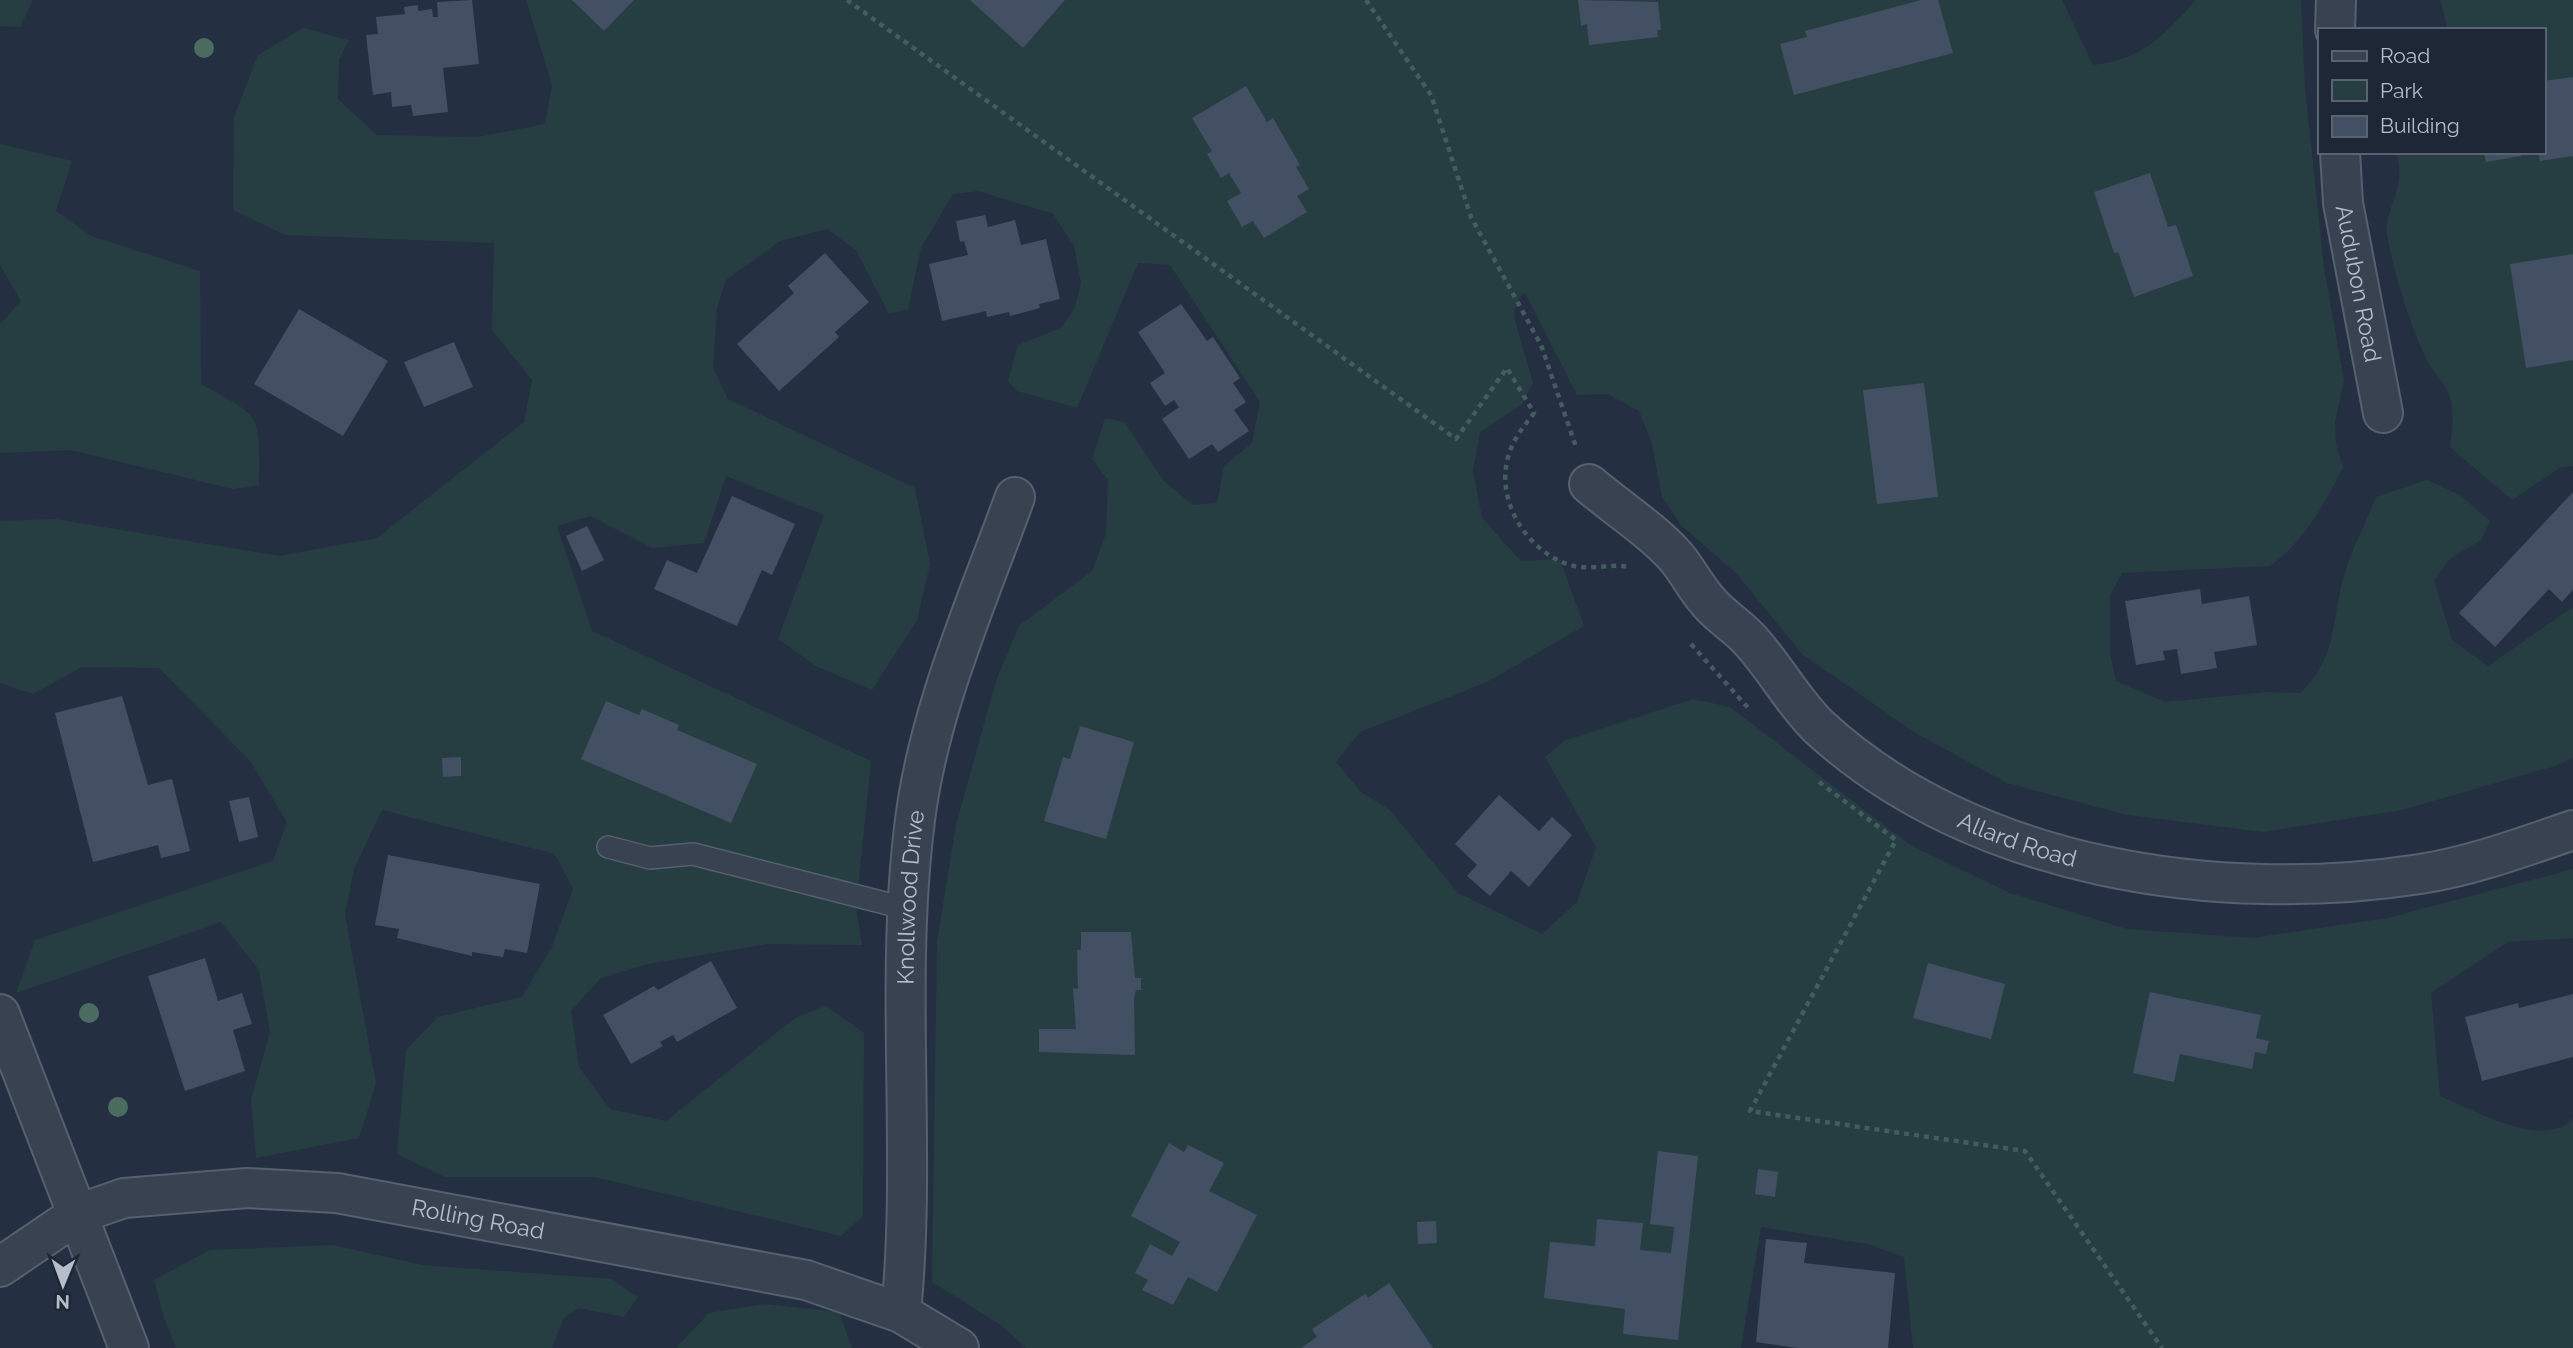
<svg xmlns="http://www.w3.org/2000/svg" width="2573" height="1348" viewBox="0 0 2573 1348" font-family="Raleway,sans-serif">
<rect width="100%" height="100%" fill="#243041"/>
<!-- green -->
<g fill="#263e42">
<polygon points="0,0 33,0 20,27 0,26"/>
<path d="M526 0H2062L2093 65C2144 59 2163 36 2196 0H2301L2305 88 2324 268 2344 380 2335 422 2336 444 2343 467C2326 502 2302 545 2269 566L2122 573 2110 595V653L2116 681 2165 702 2267 692 2300 693C2336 659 2331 628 2342 583 2349 554 2365 525 2376 497L2427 480 2460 495 2490 521 2481 540 2450 559 2434 580 2452 640 2488 666 2573 607V758L2552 767 2402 810 2263 832 2127 815 2007 783 1914 732 1802 654 1737 574 1682 526 1662 497 1652 444 1639 411 1607 394 1577 395 1525 293 1518 298 1514 317 1533 383 1522 404 1480 432 1473 471 1482 518 1521 561 1560 559 1584 626 1487 682 1360 732 1336 762 1361 792 1390 810 1458 893 1542 934 1577 902 1596 847 1545 757 1564 741 1693 699 1730 707 1910 845 2010 893 2127 929 2253 938 2387 918 2573 869V938L2508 942 2431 993 2440 1096C2474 1110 2542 1150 2573 1119V1348H1913L1904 1257 1868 1244 1761 1227 1741 1348H1026L1001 1325 932 1282 937 942 956 825 996 681 1019 626 1092 571 1106 534 1108 480 1092 459 1105 418 1124 422 1164 481 1193 505 1217 503 1224 466 1252 443 1260 402 1170 265 1138 263 1077 408 1017 391 1008 381 1018 345 1061 328 1075 308 1081 283 1074 246 1053 214 978 191 953 194 921 248 908 309 889 314 856 250 827 229 780 241 726 280 717 308 713 368 728 399 915 488 930 564 917 620 872 690 816 666 778 639 824 515 726 476 704 543 653 548 590 516 557 526 592 631 871 761 856 908 862 945 767 944 648 964 601 978 571 1011 579 1067 610 1109 666 1121 795 1018 826 1006 864 1033 863 1216 841 1236 595 1177H445L397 1154 406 1050 438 1017 522 997 552 947 573 889 555 854 382 810 354 869 345 915 376 1083 359 1138 256 1158 251 1100 270 1032 259 970 221 922 16 993 35 940 273 861 287 822 251 762 159 668 82 667 33 694 0 683V521L55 519 279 556 377 538 524 422 532 380 492 330 494 243 285 235 233 210 234 117 258 55 303 28 349 40 339 59 338 99 377 135 478 137 545 124 552 85Z"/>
<path d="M2440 0H2573V466L2561 467 2512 500 2450 447C2452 431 2455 409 2449 394 2444 382 2433 373 2428 362 2409 324 2395 276 2387 235 2382 212 2410 185 2395 152H2543V30H2448Z"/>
<path d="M0 144 72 161 56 211 91 236 200 271 201 384C264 419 259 412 259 485L233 489 71 450 0 453V324L21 301 0 265Z"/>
<polygon points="333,1245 422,1265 611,1279 638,1297 624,1317 579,1308 564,1318 552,1348 176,1348 164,1318 154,1280 210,1250"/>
<polygon points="764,1304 839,1312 852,1348 676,1348 709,1313"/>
</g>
<!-- building -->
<g fill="#434f63">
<polygon points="472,0 479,64 443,68 448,112 413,116 411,105 392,107 391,92 373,95 366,35 378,34 376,17 405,14 404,7 418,5 418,11 432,9 433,17 438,17 437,2"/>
<polygon points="572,0 634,0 604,31"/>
<polygon points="970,0 1065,0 1023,48"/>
<polygon points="1578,0 1658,2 1661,30 1657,30 1658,37 1589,45 1587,24 1581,26"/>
<polygon points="1921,0 1938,0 1953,53 1794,95 1780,44 1807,37 1805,31"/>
<polygon points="2573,77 2573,156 2540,161 2538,152 2543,152 2543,81"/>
<polygon points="1246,86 1267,122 1273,118 1300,165 1296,167 1309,189 1297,196 1307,212 1264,238 1253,221 1242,227 1227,201 1241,193 1229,173 1221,178 1207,154 1212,151 1192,118"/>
<polygon points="2484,152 2520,152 2521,156 2486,162"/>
<polygon points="2150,173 2168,227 2176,225 2193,276 2134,297 2118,252 2114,253 2094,192"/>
<polygon points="985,215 988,227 1015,220 1021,245 1046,239 1060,299 1039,304 1040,308 1010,316 1009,312 987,317 986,311 942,321 929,264 968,255 964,241 960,242 956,221"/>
<polygon points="825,253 869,302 835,332 839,337 779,391 737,344 794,293 788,286"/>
<polygon points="2573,254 2573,360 2526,368 2510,264"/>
<polygon points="1181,304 1207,341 1213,337 1240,378 1233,383 1246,402 1234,410 1249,431 1218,452 1212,444 1189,459 1162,419 1179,407 1174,400 1165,406 1150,383 1165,373 1138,332"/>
<polygon points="299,309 388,361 343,436 254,384"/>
<polygon points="454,342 473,387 424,407 404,362"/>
<polygon points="1924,383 1938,497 1877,504 1863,390"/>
<polygon points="2573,492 2573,590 2562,602 2549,589 2495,647 2459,613"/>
<polygon points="732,496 795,524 772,575 762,570 737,626 654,589 667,560 697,573"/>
<polygon points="587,526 604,560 582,571 566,536"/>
<polygon points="2200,589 2202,604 2249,596 2257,645 2214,652 2217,668 2181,674 2177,649 2163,651 2165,660 2136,665 2125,601"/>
<polygon points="122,696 148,785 172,779 190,851 161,858 158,845 93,862 55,713"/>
<polygon points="606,701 639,715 642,709 679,725 677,730 757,764 731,823 581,759"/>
<polygon points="1080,726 1134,742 1106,839 1044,821 1063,757 1070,759"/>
<polygon points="461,757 461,776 443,777 442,758"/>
<polygon points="1499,795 1539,831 1552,817 1572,835 1529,887 1511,871 1490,896 1467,876 1477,865 1455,844"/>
<polygon points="249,797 258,837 239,842 229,801"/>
<polygon points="388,855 540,884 527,953 505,949 503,957 472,952 472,956 397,938 399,929 375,925"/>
<polygon points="1081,932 1131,932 1135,978 1141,978 1141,990 1136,990 1134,999 1135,1055 1039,1052 1039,1029 1076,1029 1073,988 1078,989 1077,950 1081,950"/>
<polygon points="205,958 218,1001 242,993 252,1024 233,1030 245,1071 185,1091 148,976"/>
<polygon points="711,961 737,1008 677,1042 673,1035 660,1042 663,1046 631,1064 603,1015 654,986 658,990"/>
<polygon points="1928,963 2005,984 1991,1039 1913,1018"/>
<polygon points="2150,992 2261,1015 2256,1038 2269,1041 2266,1054 2255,1052 2252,1069 2180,1054 2174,1082 2133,1073"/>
<polygon points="2573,994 2573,1057 2482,1081 2465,1017 2518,1003 2519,1008"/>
<polygon points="1169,1143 1184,1152 1188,1145 1224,1163 1209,1191 1257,1215 1217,1292 1188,1277 1173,1305 1142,1290 1148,1280 1135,1273 1150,1244 1172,1256 1180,1242 1131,1216"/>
<polygon points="1658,1151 1698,1156 1678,1340 1623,1334 1625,1309 1544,1298 1550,1242 1595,1246 1597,1219 1643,1223 1640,1250 1671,1253 1674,1227 1650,1224"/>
<polygon points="1758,1169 1778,1172 1775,1197 1755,1194"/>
<polygon points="1436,1221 1437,1243 1418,1244 1417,1222"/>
<polygon points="1766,1239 1807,1243 1804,1263 1895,1273 1888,1348 1798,1348 1756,1342"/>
<polygon points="1389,1283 1433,1348 1301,1348 1317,1337 1312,1329 1365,1294 1368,1298"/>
</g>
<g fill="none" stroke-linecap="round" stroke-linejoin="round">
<defs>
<polyline id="lane" points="608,847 650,858 693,854 908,909"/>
<g id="street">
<polyline points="2335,30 2336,0"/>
<path id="s1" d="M2340 152 2343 203 2383 413"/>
<path id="s2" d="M1589 484C1617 508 1652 530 1676 557 1687 570 1695 586 1706 599 1717 614 1735 624 1748 638 1774 665 1792 701 1819 727 1973 869 2219 905 2420 874 2472 866 2523 847 2573 830"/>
<polyline points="0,1014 129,1348"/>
<path id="s3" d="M0 1267 78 1214 124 1198 247 1188 337 1193 806 1280 901 1313 959 1348"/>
<path id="s4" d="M901 1313C917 1150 894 984 915 820 929 709 977 602 1015 497"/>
</g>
</defs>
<!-- lane casing -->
<use href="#lane" stroke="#56606e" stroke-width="24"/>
<!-- street casing -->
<use href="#street" stroke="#56606e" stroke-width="42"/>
<!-- path -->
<g stroke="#445b5f" stroke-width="4.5" stroke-dasharray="5 5" stroke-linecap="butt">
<path d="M847 0 1456 439 1507 368 1534 413C1524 426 1514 438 1509 454 1494 499 1526 551 1570 565 1590 571 1610 563 1629 567"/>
<polyline points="1366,0 1431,95 1471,217 1541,345 1576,447"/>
<polyline points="1691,644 1750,710"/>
<polyline points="1819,782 1896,840 1750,1111 2025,1151 2162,1348"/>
</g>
<!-- lane -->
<use href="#lane" stroke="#384251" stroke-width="21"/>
<!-- street -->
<use href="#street" stroke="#384251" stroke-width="38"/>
</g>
<!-- trees -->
<g fill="#4b6c5f">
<circle cx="204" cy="48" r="10"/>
<circle cx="89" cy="1013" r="10"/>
<circle cx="118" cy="1107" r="10"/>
</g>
<g text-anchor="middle" stroke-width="5" stroke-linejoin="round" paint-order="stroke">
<!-- street labels -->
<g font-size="23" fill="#b5bdcb" stroke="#1d2736">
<text dy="8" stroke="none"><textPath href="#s1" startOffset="133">Audubon Road</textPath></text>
<text dy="8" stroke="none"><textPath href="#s2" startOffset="567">Allard Road</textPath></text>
<text dy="8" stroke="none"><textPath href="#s4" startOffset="416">Knollwood Drive</textPath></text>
<text dy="8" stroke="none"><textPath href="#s3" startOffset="500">Rolling Road</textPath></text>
</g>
</g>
<!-- legend -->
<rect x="2318" y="28" width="228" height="126" fill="#1d2736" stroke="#5a6372" stroke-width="2"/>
<rect x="2332" y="51" width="35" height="10" fill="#384251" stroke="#5a6372" stroke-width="2"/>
<text x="2380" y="63" font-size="21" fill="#b5bdcb">Road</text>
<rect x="2332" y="80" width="35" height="21" fill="#263e42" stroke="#5a6372" stroke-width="2"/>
<text x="2380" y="98" font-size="21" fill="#b5bdcb">Park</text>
<rect x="2332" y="116" width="35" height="21" fill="#434f63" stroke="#5a6372" stroke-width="2"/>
<text x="2380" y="133" font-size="21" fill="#b5bdcb">Building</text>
<!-- north arrow -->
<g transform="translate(63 1285) rotate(181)" stroke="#1d2736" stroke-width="5" paint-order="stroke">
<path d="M0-5L12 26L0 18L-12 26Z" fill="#b5bdcb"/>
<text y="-10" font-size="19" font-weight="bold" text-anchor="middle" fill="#b5bdcb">N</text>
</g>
</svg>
